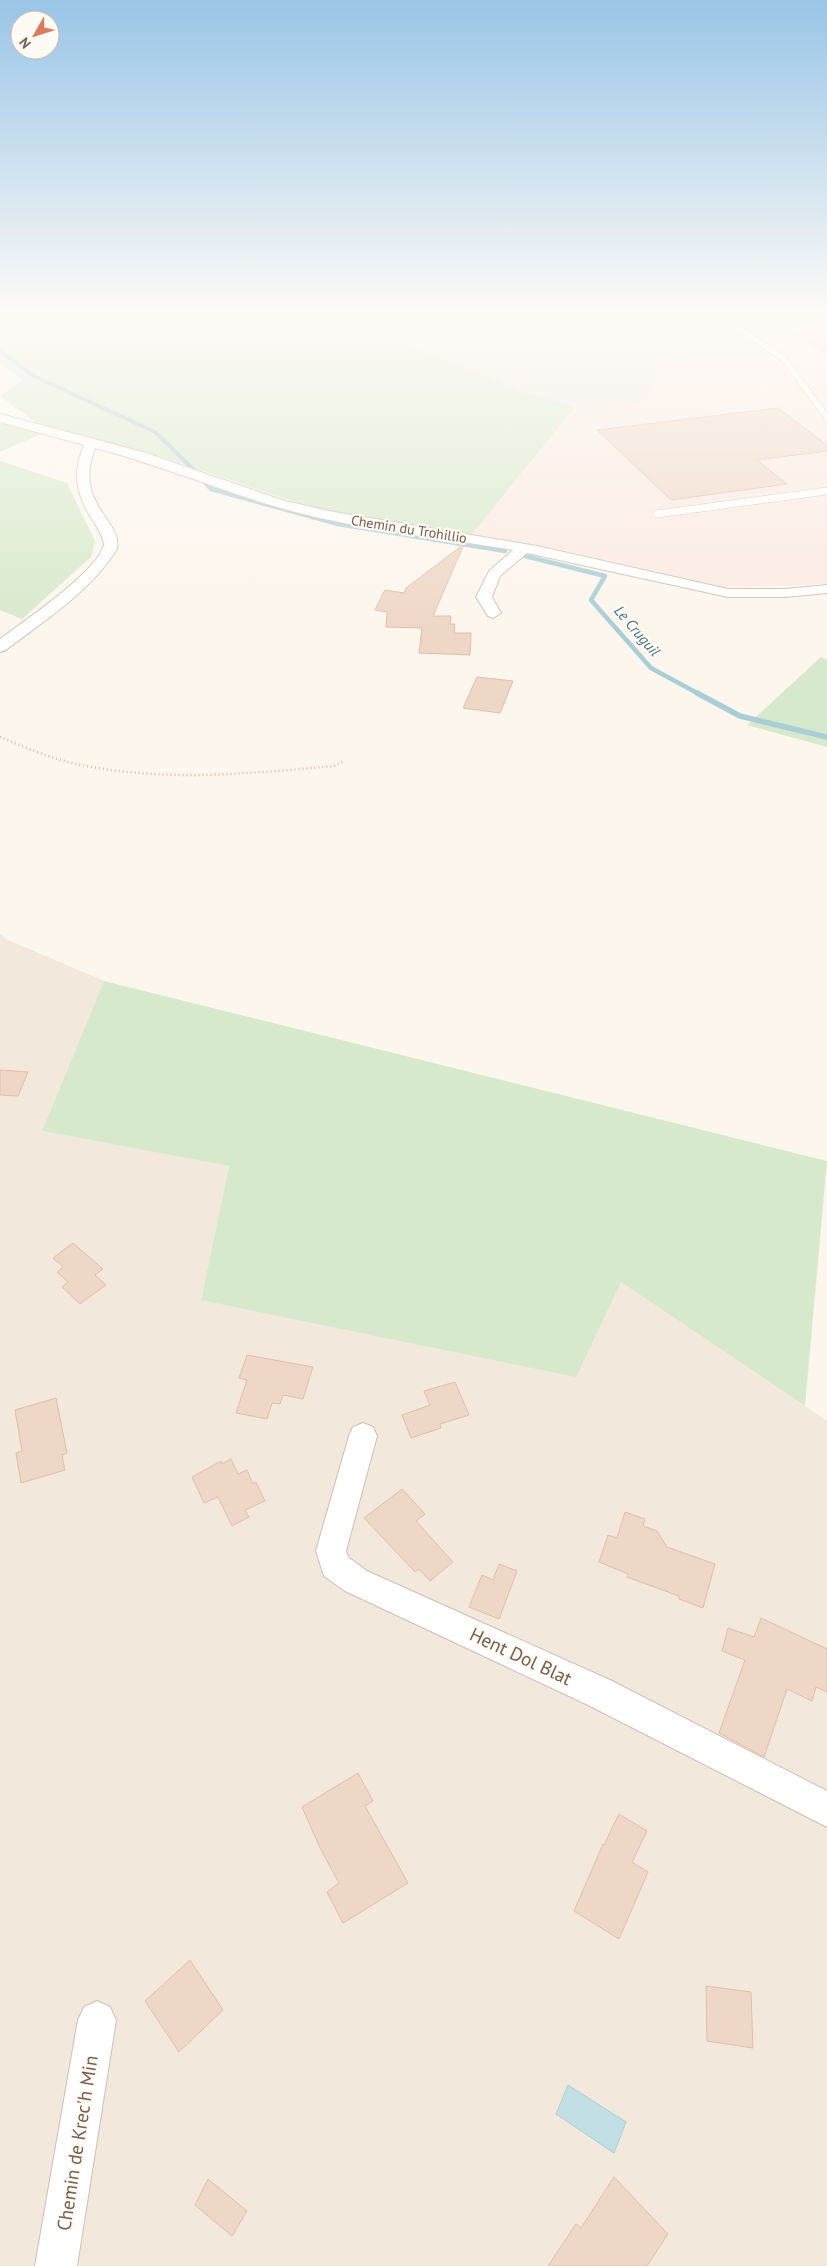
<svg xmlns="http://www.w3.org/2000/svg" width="827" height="2266" viewBox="0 0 827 2266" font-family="'PT Sans',sans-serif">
<rect width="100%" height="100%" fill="#fcf6ed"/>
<!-- residential -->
<polygon fill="#f3e8dc" points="0,934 8,940 104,981 42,1131 229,1166 201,1299 620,1281 827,1421 827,2266 0,2266"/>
<!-- commercial -->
<polygon fill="#fbeae2" points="339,313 827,313 827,584 725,587 563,550 472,534 575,407 446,360"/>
<!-- industrial -->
<polygon fill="#eee9e5" points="339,313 708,313 772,357 774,366 667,364 637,406 574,409 564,421 445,360"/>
<!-- green -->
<g fill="#d7e9cc">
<polygon points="0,313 339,313 446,360 526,393 575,407 472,534 312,508 162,457 37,423 0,396 23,380 0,364"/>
<polygon points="0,423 41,434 0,452"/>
<polygon points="0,461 67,483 95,541 91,557 22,619 0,610"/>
<polygon points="821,657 827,660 827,747 747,725"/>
<polygon points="104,981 827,1161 805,1406 621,1282 576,1377 201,1300 229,1166 42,1131"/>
</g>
<!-- water -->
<polygon fill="#c2dfe5" stroke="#a9ced6" points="568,2085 626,2122 614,2153 556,2114"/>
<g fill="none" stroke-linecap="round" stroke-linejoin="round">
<!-- stream-far2 -->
<g stroke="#a9ced6" stroke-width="4">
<polyline points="0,352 34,376 155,432 196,472"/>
<polyline points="201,478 204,482"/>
</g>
<!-- stream-far1 -->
<g stroke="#a9ced6" stroke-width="4.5">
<polyline points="203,480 211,489 338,524 505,551"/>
<polyline points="521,555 605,576 591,600 651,668 699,694"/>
</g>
<!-- stream -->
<polyline stroke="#a9ced6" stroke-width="5.5" points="697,693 740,716 827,737"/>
</g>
<!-- building -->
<g fill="#efd7c7" stroke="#e1bea8">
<polygon points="827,314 827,353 770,322"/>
<polygon points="778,408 827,445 827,451 757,460 787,484 671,500 597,430"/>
<polygon points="464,544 433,616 451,616 450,624 455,624 454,633 471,633 470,655 419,653 422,628 386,627 387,612 375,610 385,590 404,593 406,588"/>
<polygon points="477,677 513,681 500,713 463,708"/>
<polygon points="0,1070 28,1072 18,1096 0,1095"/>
<polygon points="73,1243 103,1269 95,1275 106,1285 80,1304 62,1287 68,1282 57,1272 63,1267 53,1258"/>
<polygon points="247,1355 313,1367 303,1399 283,1395 280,1404 272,1403 267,1419 236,1413 247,1380 239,1378"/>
<polygon points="455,1382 469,1415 440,1424 441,1428 411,1438 402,1415 430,1405 424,1391"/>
<polygon points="56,1398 67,1453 62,1455 65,1470 21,1483 16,1453 22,1451 15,1410"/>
<polygon points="231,1459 238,1474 247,1470 253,1484 256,1482 265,1501 245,1510 249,1517 232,1526 218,1497 204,1503 192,1477 221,1461 222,1464"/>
<polygon points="402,1489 425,1514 416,1521 453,1562 430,1581 419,1569 415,1572 364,1518"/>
<polygon points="625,1512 645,1519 643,1526 657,1531 667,1547 715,1564 703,1608 679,1599 679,1596 627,1577 628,1574 599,1562 608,1535 617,1538"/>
<polygon points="499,1564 517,1571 499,1619 469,1607 482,1575 493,1580"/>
<polygon points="761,1618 827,1649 827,1692 816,1687 812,1701 787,1689 764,1757 719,1733 745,1660 722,1651 728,1628 754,1637"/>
<polygon points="358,1773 373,1801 365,1806 408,1883 343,1923 327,1892 339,1883 320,1848 302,1807"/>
<polygon points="619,1814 647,1831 632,1862 648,1872 619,1939 574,1911 603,1844 604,1845"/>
<polygon points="190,1960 223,2010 179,2052 145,2001"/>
<polygon points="706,1986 751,1992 753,2048 707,2041"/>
<polygon points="614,2177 668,2234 647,2266 548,2266 576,2224 581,2228"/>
<polygon points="208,2179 247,2211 232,2236 195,2205"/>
</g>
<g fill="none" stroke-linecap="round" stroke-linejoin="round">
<defs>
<g id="service-far1">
<polyline points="650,313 655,317"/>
<polyline points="717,313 784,359 827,417"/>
</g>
<polyline id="service" points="657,514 827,491"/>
<g id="minor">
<path d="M0 414 146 453 285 501 334 512 537 546 728 589H785L827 585V593L785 597H728L527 553 500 576 492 597 501 613 493 618 488 616 476 597 489 571 513 550C436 537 351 529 277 507 216 489 157 464 95 448 73 505 123 520 117 549 91 591 44 621 6 650L0 652V639C23 622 97 572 104 545 103 536 98 529 93 521 76 494 72 474 84 445L0 422Z"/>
<polygon points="363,1423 373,1427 377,1436 346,1551 348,1557 367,1571 610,1680 827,1791 827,1827 586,1704 345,1591 324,1576 316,1551 349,1436 353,1427"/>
<polygon points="97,2001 110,2007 116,2020 77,2266 35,2266 78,2020 84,2007"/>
</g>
</defs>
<!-- service-far1 casing -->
<use href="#service-far1" stroke="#cebfb2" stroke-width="7"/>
<!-- service casing -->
<use href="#service" stroke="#cebfb2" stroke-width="8"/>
<!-- minor casing -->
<use href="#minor" stroke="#cebfb2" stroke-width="2"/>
<!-- path -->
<path stroke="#d5baa9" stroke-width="2.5" stroke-dasharray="1 3" stroke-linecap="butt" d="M0 737C22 746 45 756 68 762 155 783 246 774 334 766L344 761"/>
<!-- service-far1 -->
<use href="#service-far1" stroke="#fff" stroke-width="5.5"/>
<!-- service -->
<use href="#service" stroke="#fff" stroke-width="7"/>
<!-- minor -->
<use href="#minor" fill="#fff" fill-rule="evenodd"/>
</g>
<!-- sky -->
<linearGradient id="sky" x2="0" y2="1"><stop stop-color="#99c5e7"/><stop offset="0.5" stop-color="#fefbf7"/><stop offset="1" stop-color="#fefbf7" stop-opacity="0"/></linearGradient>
<rect width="827" height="630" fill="url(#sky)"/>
<g text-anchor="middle" stroke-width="4.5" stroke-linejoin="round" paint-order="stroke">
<!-- far-street labels -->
<g font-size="14" fill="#765e50" stroke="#fefaf4">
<text transform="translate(409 529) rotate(9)" y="5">Chemin du Trohillio</text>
</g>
<!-- far-water labels -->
<g font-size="15" font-style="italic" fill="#487780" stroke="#fefaf4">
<text transform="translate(637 631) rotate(49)" y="5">Le Cruguil</text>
</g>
<!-- near-street labels -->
<g font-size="19" fill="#765e50" stroke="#fefaf4">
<text transform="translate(521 1656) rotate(25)" y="7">Hent Dol Blat</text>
<text transform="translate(77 2143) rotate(-81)" y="7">Chemin de Krec'h Min</text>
</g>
</g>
<!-- north arrow -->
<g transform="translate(35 35) rotate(231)"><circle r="24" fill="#fefaf4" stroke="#c8bcb2"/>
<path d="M0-4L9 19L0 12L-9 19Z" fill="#db7a5d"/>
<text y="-8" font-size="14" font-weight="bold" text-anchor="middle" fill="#765e50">N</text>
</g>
</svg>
